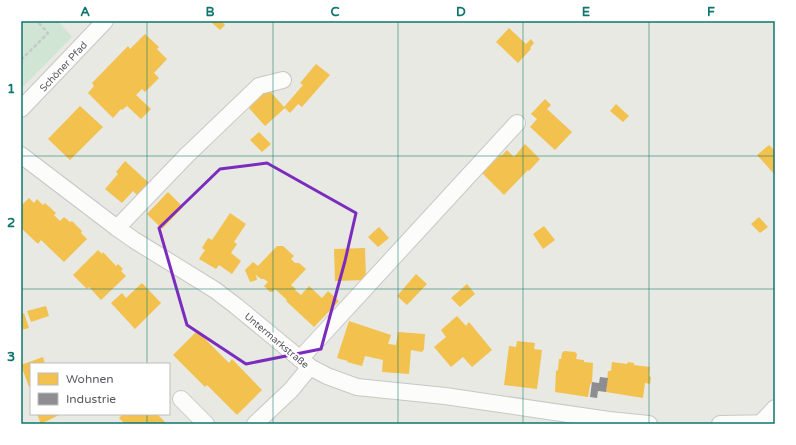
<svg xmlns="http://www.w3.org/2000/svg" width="796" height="445" viewBox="0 0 796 445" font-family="'Varela Round',sans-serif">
<rect width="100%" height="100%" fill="#e8e9e3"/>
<!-- green -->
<polygon fill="#d1e5d4" points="21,21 58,21 72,37 21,89"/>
<!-- homes -->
<g fill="#f2c14e">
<polygon points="210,21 221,21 225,25 220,30"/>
<polygon points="509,28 526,44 531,39 534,43 530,48 531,49 518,63 496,42"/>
<polygon points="145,34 159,47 157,49 167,59 154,73 159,78 145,92 142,89 136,95 151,109 141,119 127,106 122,110 121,109 113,118 88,93 94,86 92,83 128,46 130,49"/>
<polygon points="316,64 330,75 302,107 298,104 290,113 285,108 265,126 249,108 268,89 284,107 303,85 300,83"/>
<polygon points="545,99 551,105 547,109 572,132 555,150 530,127 537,119 531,114"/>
<polygon points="616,104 629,116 623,122 610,111"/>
<polygon points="80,106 103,127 70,160 48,139"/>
<polygon points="259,132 271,144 262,152 250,140"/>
<polygon points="525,144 540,159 529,171 528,170 504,195 482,173 500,155 501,156 507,150 514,157"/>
<polygon points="769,145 775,151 775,175 757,155"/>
<polygon points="125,161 149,183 138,196 133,191 122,203 105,189 118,174 116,172"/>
<polygon points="168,192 183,207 162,229 147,214"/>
<polygon points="29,198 34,203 37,199 43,205 45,203 56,213 54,215 60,221 64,217 70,222 72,221 82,231 81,233 87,239 64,262 41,240 38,244 21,228 21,206"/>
<polygon points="230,213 246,224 234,242 237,244 231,253 241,261 232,274 219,265 216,269 199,259 205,250 202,248 208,238 212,240"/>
<polygon points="759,217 768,227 760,233 751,224"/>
<polygon points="544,226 555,240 543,249 533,234"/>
<polygon points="379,227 389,238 378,247 368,237"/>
<polygon points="277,246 283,246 294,256 291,259 295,263 299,263 306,269 291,285 296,289 295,290 301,295 309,286 322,298 328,291 339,301 314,327 286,301 287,300 275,289 273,292 270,292 264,286 268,282 264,279 261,279 256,275 257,280 250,282 245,270 253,262 258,266"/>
<polygon points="365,248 366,280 335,281 334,249"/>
<polygon points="98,250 102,254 103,252 116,266 118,264 123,269 121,271 126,276 101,300 89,287 87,289 73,275"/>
<polygon points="416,274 427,284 407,305 397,296"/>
<polygon points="142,283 161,303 135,329 111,303 122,293 126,298"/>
<polygon points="467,284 475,294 460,307 451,298"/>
<polygon points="46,306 49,316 31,322 27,311"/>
<polygon points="24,313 29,328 21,330 21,314"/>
<polygon points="457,316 466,326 469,322 492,350 472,367 463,357 451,367 434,347 446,337 441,330"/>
<polygon points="349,321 391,335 388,344 396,345 398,332 425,334 424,349 422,352 411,350 409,374 382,372 383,360 365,356 362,366 347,362 348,361 337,358"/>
<polygon points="197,331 229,363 232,359 262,390 237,415 207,385 205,387 173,355"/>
<polygon points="517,341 535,343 534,349 542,350 537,389 504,385 509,346 516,347"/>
<polygon points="564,351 575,352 577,354 576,359 584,360 584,362 593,363 592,382 590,385 588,397 555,392 556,371 558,370 559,359 561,359 562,353"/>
<polygon points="43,357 45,364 31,364 31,386 29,387 21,365"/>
<polygon points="612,362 627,364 628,362 634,363 634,365 650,367 649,376 651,377 650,384 645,383 643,398 606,392 608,371 611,371"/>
<polygon points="37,414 61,414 41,424"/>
<polygon points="123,414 157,414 167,424 125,424 119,418"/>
</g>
<!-- industry -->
<polygon fill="#8d8d92" points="600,377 608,378 606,392 598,391 597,398 590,397 592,382 599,383"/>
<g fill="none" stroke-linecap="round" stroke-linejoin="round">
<defs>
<g id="minor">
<polyline points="21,109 105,21"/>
<polyline points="21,155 117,228 134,240 215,290 236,306 310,367 327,376 357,387 445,396 609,420 649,424"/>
<polyline points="117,228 186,156 259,86 283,80"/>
<polyline points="300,359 517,123"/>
<polyline points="181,399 206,424"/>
<polyline points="761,423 775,408"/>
<polyline points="255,424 291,390 310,367"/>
<polyline points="720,424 775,423"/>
</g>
</defs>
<!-- minor casing -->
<use href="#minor" stroke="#c7c7c6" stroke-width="18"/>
<!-- path -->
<g stroke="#c6cac9" stroke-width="2.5" stroke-dasharray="4 2" stroke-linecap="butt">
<polyline points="21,22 22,21"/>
<polyline points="21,60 48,33 37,21"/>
</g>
<!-- minor -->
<use href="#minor" stroke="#fcfcfb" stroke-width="16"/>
</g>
<!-- marked area -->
<path fill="none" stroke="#7b2cbf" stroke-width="3" stroke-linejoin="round" d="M267 163 356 213 345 261 321 349 246 364 187 325 159 228 220 169Z"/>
<!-- grid -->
<path fill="none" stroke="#0f766e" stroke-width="1" stroke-opacity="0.55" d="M147 21V364M273 21V424M398 21V424M523 21V424M649 21V424M21 156H775M21 289H775M147 414V424"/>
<g text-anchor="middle" stroke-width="4" stroke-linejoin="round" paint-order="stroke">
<!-- street labels -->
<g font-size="10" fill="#595a60" stroke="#fff">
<text transform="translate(63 66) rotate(-47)" y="4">Schöner Pfad</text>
<text transform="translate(277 340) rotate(40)" y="4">Untermarkstraße</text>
</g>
</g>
<!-- border -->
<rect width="796" height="445" fill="none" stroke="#ffffff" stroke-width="44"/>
<!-- legend -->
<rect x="30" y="363" width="140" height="52" fill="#ffffff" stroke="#bdbdbf"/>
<rect x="38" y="373" width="20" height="12" fill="#f2c14e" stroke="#bdbdbf"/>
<text x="66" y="383" font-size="12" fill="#595a60">Wohnen</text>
<rect x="38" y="393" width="20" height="12" fill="#8d8d92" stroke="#bdbdbf"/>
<text x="66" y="403" font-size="12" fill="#595a60">Industrie</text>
<rect x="22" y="22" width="752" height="401" fill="none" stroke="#0f766e" stroke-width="1.5"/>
<g font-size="13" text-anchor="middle" font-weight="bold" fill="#0f766e">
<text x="85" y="16">A</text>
<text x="210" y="16">B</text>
<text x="335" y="16">C</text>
<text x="461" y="16">D</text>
<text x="586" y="16">E</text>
<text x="711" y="16">F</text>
<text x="11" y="93">1</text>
<text x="11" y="227">2</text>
<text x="11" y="361">3</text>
</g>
</svg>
